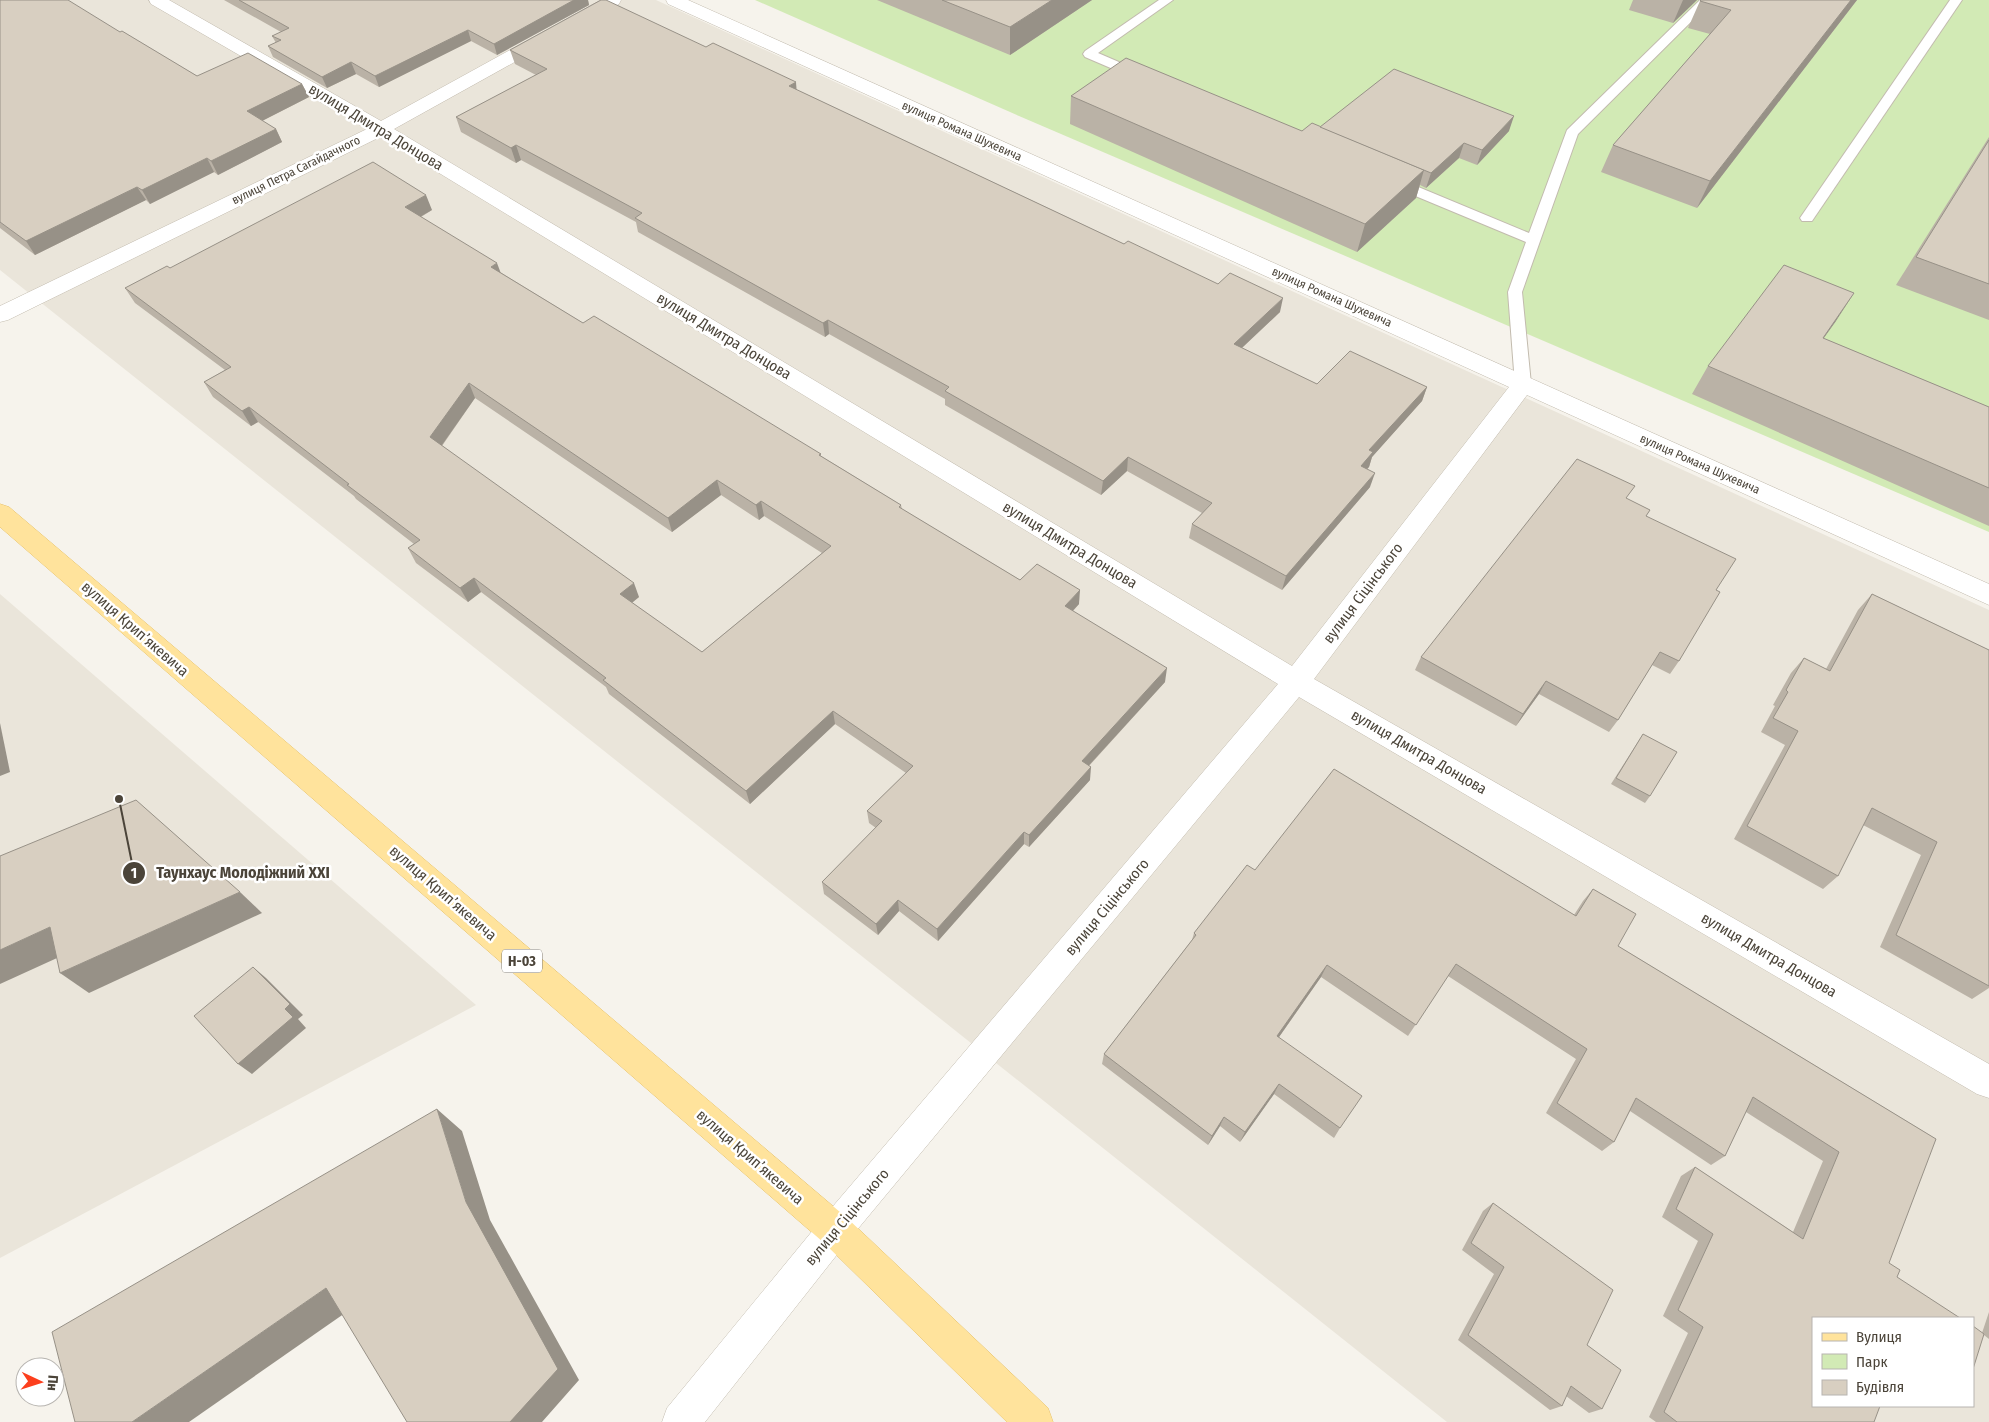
<svg xmlns="http://www.w3.org/2000/svg" width="1989" height="1422" viewBox="0 0 1989 1422" font-family="'Fira Sans Condensed',sans-serif">
<rect width="100%" height="100%" fill="#f6f3ec"/>
<!-- residential -->
<g fill="#eae5da" fill-rule="evenodd">
<path d="M0 0H656L1989 610V1422H1447L0 270ZM1813 1318H1973V1406H1813Z"/>
<polygon points="0,594 476,1005 0,1258"/>
</g>
<!-- green -->
<polygon fill="#d2eab5" points="755,0 1989,0 1989,532 1019,116"/>
<g fill="none" stroke-linecap="round" stroke-linejoin="round">
<defs>
<g id="service">
<polygon points="1159,0 1173,0 1098,53 1142,72 1144,75 1142,78 1134,78 1085,57 1083,54 1085,51"/>
<polygon points="1700,0 1713,0 1578,134 1522,292 1531,384 1528,388 1523,389 1518,388 1515,384 1508,292 1526,242 1389,185 1387,182 1389,179 1399,179 1529,233 1567,130"/>
<polygon points="1950,0 1962,0 1812,221 1802,221 1800,218"/>
</g>
<polygon id="minor" points="149,0 169,0 381,121 601,0 621,0 619,4 394,129 1292,666 1509,387 668,4 666,0 688,0 1989,584 1989,605 1527,395 1314,679 1989,1064 1989,1098 1977,1094 1299,697 847,1242 705,1422 662,1422 667,1408 823,1218 1278,684 380,137 8,320 0,322 0,306 367,129 151,4"/>
<polygon id="primary" points="0,504 9,507 847,1218 1048,1408 1053,1422 1007,1422 823,1242 0,527"/>
</defs>
<!-- service casing -->
<use href="#service" stroke="#c2bbae" stroke-width="2"/>
<!-- minor casing -->
<use href="#minor" stroke="#c2bbae" stroke-width="1"/>
<!-- primary casing -->
<use href="#primary" stroke="#e6c16a" stroke-width="1"/>
<!-- service -->
<use href="#service" fill="#fff" fill-rule="evenodd"/>
<!-- minor -->
<use href="#minor" fill="#fff" fill-rule="evenodd"/>
<!-- primary -->
<use href="#primary" fill="#ffe39c" fill-rule="evenodd"/>
</g>
<!-- wall -->
<g fill="#bab2a6" fill-rule="evenodd">
<polygon points="0,0 120,32 197,76 302,84 309,97 262,121 276,129 282,142 218,175 214,172 150,204 146,200 35,255 0,228"/>
<polygon points="224,0 588,0 589,5 497,55 471,41 379,87 356,74 327,88 273,57 268,46 276,43 272,36 281,32"/>
<polygon points="877,0 1092,0 1010,55"/>
<polygon points="1633,0 1697,0 1673,23 1629,10"/>
<polygon points="1857,0 1697,208 1601,172 1613,145 1710,34 1688,28 1700,1"/>
<polygon points="706,47 1124,244 1280,312 1242,348 1317,384 1427,387 1422,401 1372,457 1369,467 1367,469 1370,487 1282,590 1189,538 1192,524 1202,513 1127,471 1101,495 945,405 945,399 829,334 825,337 638,232 636,222 521,160 516,163 461,132 456,117 536,75 515,64 510,50"/>
<polygon points="1071,96 1302,131 1320,127 1509,131 1477,165 1459,158 1426,188 1420,185 1416,198 1357,252 1070,124"/>
<polygon points="1989,137 1989,320 1896,285"/>
<path d="M432 210 421 217 500 272 583 323 821 454V456L901 505 902 509 1020 580 1079 604 1073 611 1165 682 1089 766 1090 780 1029 847 1024 844 938 941 899 911 878 935 824 894 822 882 876 828 869 823 867 811 906 773 835 724 750 804 609 694 606 687 481 592 468 602 416 563 408 548 414 544 356 499 354 496 258 422 251 426 213 397 204 382 225 370 135 303 125 288 170 268ZM475 398 672 532 721 495 759 520 764 516 822 553 702 652 632 603 639 597 442 446Z"/>
<polygon points="1836,321 1823,338 1989,407 1989,526 1692,394 1708,366"/>
<polygon points="1627,499 1650,510 1646,516 1716,590 1679,661 1670,674 1652,665 1618,720 1609,732 1539,694 1516,726 1415,670 1421,657"/>
<polygon points="1872,594 1989,650 1989,988 1972,999 1880,947 1921,855 1863,825 1838,876 1823,889 1734,839 1785,745 1761,732 1775,706 1773,705 1791,673 1804,658 1826,669 1858,610"/>
<polygon points="1643,734 1650,796 1645,803 1611,784"/>
<polygon points="1255,870 1574,915 1583,901 1593,889 1618,946 1936,1139 1813,1318 1874,1422 1656,1422 1649,1417 1688,1333 1663,1316 1698,1241 1662,1217 1681,1176 1695,1167 1793,1232 1823,1161 1746,1112 1725,1156 1711,1165 1630,1111 1614,1142 1602,1151 1546,1113 1576,1059 1448,976 1408,1036 1321,977 1279,1037 1340,1128 1334,1138 1274,1094 1240,1142 1220,1126 1208,1145 1102,1064 1104,1054 1192,940 1194,933"/>
<polygon points="1493,1203 1587,1345 1602,1409 1589,1413 1566,1396 1562,1406 1550,1410 1458,1340 1494,1274 1462,1250 1483,1211"/>
<polygon points="1989,1312 1989,1339 1984,1335 1982,1333"/>
</g>
<!-- shaded-wall -->
<g fill="#979187">
<polygon points="574,0 588,0 589,5 497,55 494,44"/>
<polygon points="1052,0 1092,0 1010,55 1010,27"/>
<polygon points="1683,0 1697,0 1673,23"/>
<polygon points="1851,0 1857,0 1697,208 1710,181"/>
<polygon points="468,30 471,41 379,87 375,76"/>
<polygon points="351,62 356,74 327,88 322,77"/>
<polygon points="796,82 797,96 789,86"/>
<polygon points="302,84 309,97 254,125 247,111"/>
<polygon points="1514,116 1509,131 1477,165 1482,150"/>
<polygon points="276,129 282,142 218,175 211,161"/>
<polygon points="1464,143 1459,158 1426,188 1431,173"/>
<polygon points="516,145 521,160 516,163 511,148"/>
<polygon points="207,158 214,172 150,204 142,190"/>
<polygon points="1424,170 1416,198 1357,252 1365,224"/>
<polygon points="137,187 146,200 35,255 26,241"/>
<polygon points="426,195 432,210 411,222 405,207"/>
<polygon points="497,263 503,279 491,267"/>
<polygon points="1854,293 1836,321 1804,366 1823,338"/>
<polygon points="1283,298 1280,312 1231,358 1234,344"/>
<polygon points="828,320 829,334 825,337 823,323"/>
<polygon points="469,383 475,398 437,452 430,437"/>
<polygon points="1427,387 1422,401 1372,457 1369,467 1356,480 1361,466 1369,450"/>
<polygon points="249,407 258,422 251,426 242,411"/>
<polygon points="1128,457 1127,471 1101,495 1103,481"/>
<polygon points="1375,473 1370,487 1282,590 1286,576"/>
<polygon points="717,480 721,495 672,532 668,518"/>
<polygon points="761,501 764,516 759,520 756,505"/>
<polygon points="474,578 481,592 468,602 460,588"/>
<polygon points="634,583 639,597 625,608 620,594"/>
<polygon points="1080,590 1079,604 1064,620 1065,606"/>
<polygon points="1167,668 1165,682 1081,774 1082,761"/>
<polygon points="1546,681 1539,694 1516,726 1523,714"/>
<polygon points="833,711 835,724 750,804 746,791"/>
<polygon points="0,723 10,772 0,776"/>
<polygon points="1091,767 1090,780 1029,847 1029,835"/>
<polygon points="1024,832 1024,844 938,941 937,929"/>
<polygon points="240,892 262,913 89,993 60,973"/>
<polygon points="898,900 899,911 878,935 876,924"/>
<polygon points="50,927 79,948 0,984 0,950"/>
<polygon points="1327,965 1321,977 1272,1047 1277,1036"/>
<polygon points="253,967 266,978 303,1015 298,1019 306,1028 252,1074 238,1064"/>
<polygon points="1279,1084 1274,1094 1240,1142 1245,1132"/>
<polygon points="437,1109 462,1131 490,1220 579,1380 542,1422 510,1422 466,1202"/>
<polygon points="1224,1117 1220,1126 1208,1145 1212,1136"/>
<polygon points="326,1288 358,1304 189,1422 132,1422"/>
</g>
<!-- building -->
<g fill="#d8cfc1" stroke="#979187" fill-rule="evenodd">
<polygon points="0,0 68,0 120,32 122,31 197,76 248,53 302,84 247,111 276,129 211,161 207,158 142,190 137,187 26,241 0,222"/>
<polygon points="239,0 574,0 494,44 468,30 375,76 351,62 322,77 268,46 281,40 272,36 289,28"/>
<polygon points="601,0 606,0 706,47 713,43 796,82 789,86 1124,244 1128,241 1218,284 1230,273 1283,298 1234,344 1317,384 1350,351 1427,387 1369,450 1373,452 1361,466 1375,473 1286,576 1192,524 1212,503 1128,457 1103,481 945,391 949,387 828,320 823,323 635,218 642,213 516,145 511,148 456,117 547,69 510,50"/>
<polygon points="942,0 1052,0 1010,27"/>
<polygon points="1701,0 1851,0 1710,181 1613,145 1731,10 1700,1"/>
<polygon points="1126,58 1302,131 1312,123 1424,170 1365,224 1071,96"/>
<polygon points="1394,69 1514,116 1482,150 1464,143 1431,173 1320,127"/>
<polygon points="1989,140 1989,284 1916,257"/>
<path d="M373 162 426 195 405 207 497 263 491 267 583 323 594 316 821 454 819 455 901 505 899 507 1020 580 1037 564 1080 590 1065 606 1167 668 1082 761 1091 767 1029 835 1024 832 937 929 898 900 876 924 822 882 882 821 867 811 913 766 833 711 746 791 603 680 606 678 474 578 460 588 408 548 420 540 347 485 349 484 249 407 242 411 204 382 231 367 125 288 167 266 170 268ZM469 383 668 518 717 480 756 505 761 501 831 546 702 652 620 594 634 583 430 437Z"/>
<polygon points="1784,265 1854,293 1823,338 1989,407 1989,488 1708,366"/>
<polygon points="1577,459 1635,486 1626,498 1650,510 1646,516 1736,559 1716,590 1720,592 1679,661 1660,652 1618,720 1546,681 1523,714 1421,657"/>
<polygon points="1872,594 1989,650 1989,986 1896,935 1937,842 1872,808 1838,876 1747,826 1798,731 1773,718 1788,692 1786,690 1804,658 1830,671"/>
<polygon points="1643,734 1677,752 1650,796 1616,778"/>
<polygon points="1334,769 1576,916 1593,889 1636,914 1618,946 1936,1139 1889,1263 1900,1270 1897,1277 1960,1318 1813,1318 1813,1406 1880,1406 1874,1422 1677,1422 1664,1412 1703,1327 1678,1310 1713,1234 1676,1209 1695,1167 1803,1239 1839,1152 1753,1097 1725,1156 1636,1098 1614,1142 1557,1103 1587,1049 1456,964 1416,1025 1327,965 1277,1036 1362,1096 1340,1128 1279,1084 1245,1132 1224,1117 1212,1136 1104,1054 1196,935 1194,933 1247,865 1255,870"/>
<polygon points="136,800 240,892 60,973 50,927 0,950 0,856"/>
<polygon points="253,967 290,1004 285,1009 293,1017 238,1064 194,1016"/>
<polygon points="437,1109 466,1202 558,1369 510,1422 407,1422 326,1288 132,1422 75,1422 52,1332"/>
<polygon points="1493,1203 1613,1290 1587,1345 1621,1370 1602,1409 1571,1386 1562,1406 1468,1335 1504,1267 1471,1243"/>
<polygon points="1973,1326 1984,1334 1973,1369"/>
</g>
<g text-anchor="middle" stroke-width="5" stroke-linejoin="round" paint-order="stroke">
<!-- far-street labels -->
<g font-size="12" fill="#4b4439" stroke="#fff">
<text transform="translate(962 131) rotate(24)" y="4">вулиця Романа Шухевича</text>
<text transform="translate(296 170) rotate(-26)" y="4">вулиця Петра Сагайдачного</text>
<text transform="translate(1332 297) rotate(24)" y="4">вулиця Романа Шухевича</text>
<text transform="translate(1700 464) rotate(24)" y="4">вулиця Романа Шухевича</text>
</g>
<!-- shield labels -->
<rect fill="#fff" stroke="#817c74" stroke-width="1" x="502" y="949.5" width="40" height="23" rx="4"/>
<g font-size="14" font-weight="bold" fill="#4b4439">
<text x="522" y="966">Н-03</text>
</g>
<!-- street labels -->
<g font-size="15" fill="#4b4439" stroke="#fff">
<text transform="translate(376 127) rotate(31)" y="5">вулиця Дмитра Донцова</text>
<text transform="translate(724 336) rotate(31)" y="5">вулиця Дмитра Донцова</text>
<text transform="translate(1070 545) rotate(31)" y="5">вулиця Дмитра Донцова</text>
<text transform="translate(1363 593) rotate(-53)" y="5">вулиця Сіцінського</text>
<text transform="translate(135 629) rotate(41)" y="5">вулиця Крипʼякевича</text>
<text transform="translate(1419 752) rotate(30)" y="5">вулиця Дмитра Донцова</text>
<text transform="translate(443 893) rotate(41)" y="5">вулиця Крипʼякевича</text>
<text transform="translate(1107 907) rotate(-50)" y="5">вулиця Сіцінського</text>
<text transform="translate(1769 955) rotate(30)" y="5">вулиця Дмитра Донцова</text>
<text transform="translate(750 1157) rotate(41)" y="5">вулиця Крипʼякевича</text>
<text transform="translate(847 1217) rotate(-50)" y="5">вулиця Сіцінського</text>
</g>
</g>
<!-- callouts -->
<path fill="none" stroke="#4b4439" stroke-width="2" d="M119 799L134 873"/>
<g fill="#4b4439" stroke="#fff" stroke-width="2">
<circle cx="119" cy="799" r="5"/>
<circle cx="134" cy="873" r="12"/>
</g>
<g font-size="15" text-anchor="middle" font-weight="bold" fill="#fff">
<text x="134" y="878">1</text>
</g>
<g font-size="16" text-anchor="middle" font-weight="bold" fill="#4b4439" stroke="#fff" stroke-width="5" stroke-linejoin="round" paint-order="stroke">
<text x="243" y="878">Таунхаус Молодіжний XXI</text>
</g>
<!-- legend -->
<rect x="1812" y="1317" width="162" height="90" fill="#ffffff" stroke="#b7b4b0"/>
<rect x="1822" y="1333" width="25" height="8" fill="#ffe39c" stroke="#b7b4b0"/>
<text x="1856" y="1342" font-size="15" fill="#4b4439">Вулиця</text>
<rect x="1822" y="1354" width="25" height="15" fill="#d2eab5" stroke="#b7b4b0"/>
<text x="1856" y="1367" font-size="15" fill="#4b4439">Парк</text>
<rect x="1822" y="1380" width="25" height="15" fill="#d8cfc1" stroke="#b7b4b0"/>
<text x="1856" y="1392" font-size="15" fill="#4b4439">Будівля</text>
<!-- north arrow -->
<g transform="translate(40 1382) rotate(94)"><circle r="24" fill="#ffffff" stroke="#b7b4b0"/>
<path d="M0-4L9 19L0 12L-9 19Z" fill="#fc3f1d"/>
<text y="-8" font-size="14" font-weight="bold" text-anchor="middle" fill="#4b4439">Пн</text>
</g>
</svg>
